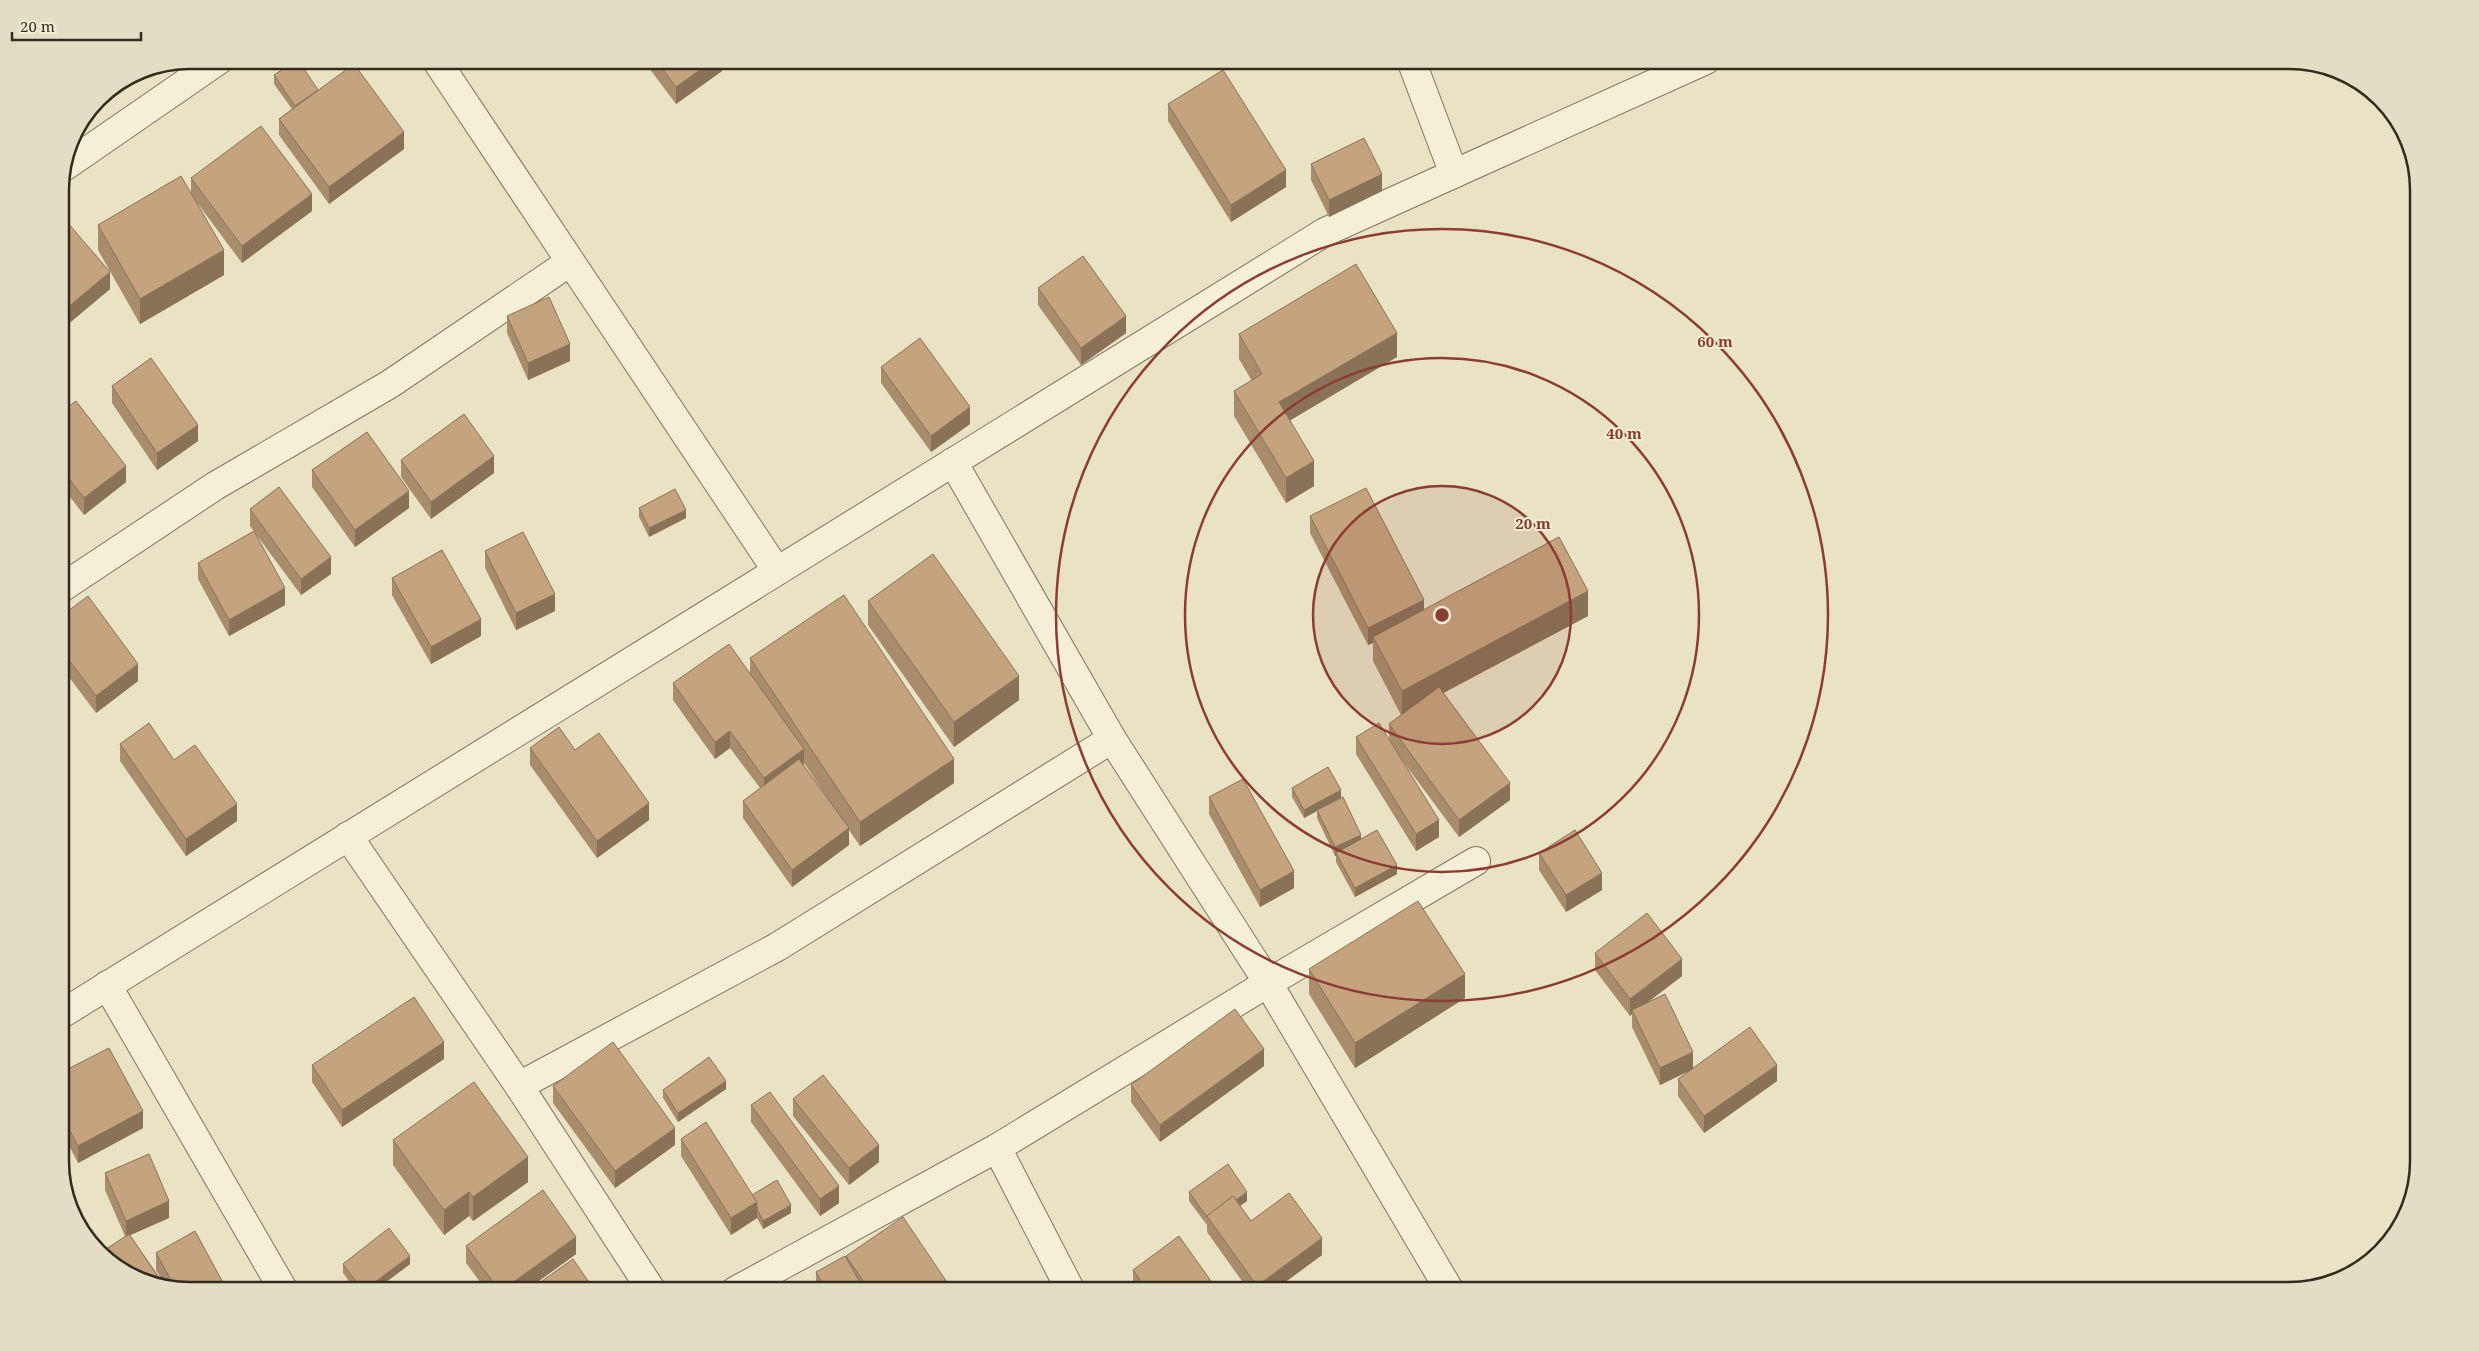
<svg xmlns="http://www.w3.org/2000/svg" width="2479" height="1351" viewBox="0 0 2479 1351" font-family="'Noto Serif',serif">
<rect width="100%" height="100%" fill="#e9e2c4"/>
<g fill="none" stroke-linecap="round" stroke-linejoin="round">
<defs>
<g id="minor">
<polyline points="436,60 777,571"/>
<polyline points="1411,60 1454,174"/>
<polyline points="64,167 219,60"/>
<polyline points="953,462 1112,739 1268,983 1450,1291"/>
<polyline points="60,589 215,486 390,384 570,262"/>
<polyline points="348,836 519,1086 652,1291"/>
<polyline points="107,985 284,1291"/>
<polyline points="519,1086 777,947 1112,739"/>
<polyline points="997,1148 1071,1291"/>
<polyline points="735,1291 997,1148 1268,983 1476,861"/>
</g>
<polyline id="tertiary" points="60,1015 1325,232 1706,60"/>
</defs>
<!-- minor casing -->
<use href="#minor" stroke="#82755d" stroke-width="30"/>
<!-- tertiary casing -->
<use href="#tertiary" stroke="#82755d" stroke-width="30"/>
<!-- minor -->
<use href="#minor" stroke="#f5efd7" stroke-width="28"/>
<!-- tertiary -->
<use href="#tertiary" stroke="#f5efd7" stroke-width="28"/>
</g>
<!-- wall -->
<g fill="#a98c6c" fill-rule="evenodd">
<polygon points="643,60 722,60 722,71 676,104"/>
<polygon points="274,75 318,90 404,149 329,204 279,135 279,119 292,109 274,84"/>
<polygon points="1168,104 1286,187 1231,222 1168,121"/>
<polygon points="1311,164 1382,191 1329,217 1311,180"/>
<polygon points="191,178 312,211 242,263 195,200 224,275 140,324 98,250 98,225 191,193"/>
<polygon points="60,227 110,289 67,325 60,316"/>
<polygon points="1038,288 1126,333 1081,365 1038,305"/>
<polygon points="507,316 570,361 528,380 507,333"/>
<polygon points="1239,334 1397,357 1290,420 1314,486 1286,503 1234,416 1234,391 1252,381 1239,359"/>
<polygon points="881,367 970,424 931,452 881,383"/>
<polygon points="112,386 198,441 157,470 112,403"/>
<polygon points="60,413 126,482 84,515 60,484"/>
<polygon points="401,460 494,473 431,519 401,477"/>
<polygon points="312,470 409,508 355,547 312,487"/>
<polygon points="639,508 686,518 649,537 639,517"/>
<polygon points="250,509 331,574 301,595 250,526"/>
<polygon points="1310,516 1424,610 1588,616 1443,693 1510,800 1459,837 1396,752 1439,837 1416,851 1356,754 1356,737 1389,739 1389,724 1401,715 1373,661 1373,643 1368,645 1310,533"/>
<polygon points="485,551 555,611 516,630 485,568"/>
<polygon points="198,563 285,605 229,636 198,579"/>
<polygon points="392,578 481,636 431,664 392,595"/>
<polygon points="868,601 1019,700 954,747 868,625"/>
<polygon points="60,617 138,681 96,713 60,665"/>
<path d="M750 658 954 783 860 846 849 830V845L792 887 743 818V801L760 788 730 748 715 759 673 700V683L750 673ZM804 763 832 805 804 766Z"/>
<polygon points="120,744 174,760 237,821 186,856 120,761"/>
<polygon points="530,748 575,750 649,820 597,858 530,765"/>
<polygon points="1292,788 1341,798 1335,801 1361,839 1397,874 1355,897 1336,862 1336,856 1335,856 1317,818 1317,811 1304,818 1292,797"/>
<polygon points="1209,797 1294,888 1260,907 1209,814"/>
<polygon points="1539,853 1602,890 1566,912 1539,870"/>
<polygon points="1595,953 1682,976 1647,1003 1693,1068 1777,1081 1704,1133 1678,1096 1678,1079 1691,1070 1660,1085 1632,1027 1632,1014 1630,1016 1595,970"/>
<polygon points="1309,969 1465,998 1355,1068 1309,994"/>
<polygon points="444,1059 342,1127 312,1082 312,1065"/>
<polygon points="1264,1066 1160,1142 1131,1102 1131,1085"/>
<polygon points="60,1073 143,1128 78,1163 60,1128"/>
<polygon points="553,1086 675,1145 615,1188 553,1103"/>
<polygon points="726,1089 678,1122 663,1098 663,1090"/>
<polygon points="793,1099 879,1162 849,1185 793,1116"/>
<polygon points="751,1105 839,1203 820,1216 751,1122"/>
<polygon points="681,1139 752,1195 791,1213 763,1229 757,1218 731,1235 681,1156"/>
<polygon points="393,1140 528,1182 473,1221 469,1216 444,1235 393,1165"/>
<polygon points="105,1173 169,1218 130,1235 164,1284 156,1270 156,1253 227,1291 190,1291 132,1277 125,1236 105,1190"/>
<polygon points="1189,1192 1247,1201 1240,1206 1251,1221 1322,1255 1273,1291 1249,1291 1207,1232 1207,1225 1189,1201"/>
<polygon points="466,1246 576,1254 525,1291 487,1291 466,1263"/>
<polygon points="846,1256 953,1291 817,1291 816,1289 816,1272 846,1258"/>
<polygon points="343,1264 410,1264 374,1291 356,1291 343,1273"/>
<polygon points="1133,1270 1218,1291 1136,1291 1133,1286"/>
</g>
<!-- shaded-wall -->
<g fill="#897258">
<polygon points="714,60 722,60 722,71 676,104 676,87"/>
<polygon points="404,132 404,149 329,204 329,187"/>
<polygon points="1286,170 1286,187 1231,222 1231,205"/>
<polygon points="1382,174 1382,191 1329,217 1329,200"/>
<polygon points="312,194 312,211 242,263 242,246"/>
<polygon points="224,250 224,275 140,324 140,299"/>
<polygon points="110,272 110,289 67,325 67,308"/>
<polygon points="1126,316 1126,333 1081,365 1081,348"/>
<polygon points="1397,333 1397,357 1279,427 1279,402"/>
<polygon points="570,344 570,361 528,380 528,363"/>
<polygon points="970,407 970,424 931,452 931,436"/>
<polygon points="198,425 198,441 157,470 157,453"/>
<polygon points="494,456 494,473 431,519 431,502"/>
<polygon points="1314,461 1314,486 1286,503 1286,478"/>
<polygon points="126,466 126,482 84,515 84,498"/>
<polygon points="409,491 409,508 355,547 355,530"/>
<polygon points="686,510 686,518 649,537 649,528"/>
<polygon points="63,519 63,536 60,538 60,521"/>
<polygon points="331,557 331,574 301,595 301,579"/>
<polygon points="285,588 285,605 229,636 229,620"/>
<polygon points="1588,591 1588,616 1402,715 1402,691"/>
<polygon points="555,594 555,611 516,630 516,613"/>
<polygon points="1424,600 1424,617 1373,637 1373,643 1368,645 1368,628"/>
<polygon points="481,619 481,636 431,664 431,647"/>
<polygon points="138,664 138,681 96,713 96,696"/>
<polygon points="1019,676 1019,700 954,747 954,722"/>
<polygon points="730,731 730,748 715,759 715,742"/>
<polygon points="804,749 804,766 764,795 764,778"/>
<polygon points="954,759 954,783 860,846 860,822"/>
<polygon points="1510,783 1510,800 1459,837 1459,820"/>
<polygon points="1341,790 1341,798 1304,818 1304,810"/>
<polygon points="649,803 649,820 597,858 597,841"/>
<polygon points="237,804 237,821 186,856 186,839"/>
<polygon points="1439,820 1439,837 1416,851 1416,834"/>
<polygon points="849,828 849,845 792,887 792,870"/>
<polygon points="1361,835 1361,844 1336,853 1336,856 1335,856 1335,847"/>
<polygon points="1397,865 1397,874 1355,897 1355,888"/>
<polygon points="1294,871 1294,888 1260,907 1260,890"/>
<polygon points="1602,873 1602,890 1566,912 1566,895"/>
<polygon points="1682,959 1682,976 1633,1013 1632,1010 1632,1014 1630,1016 1630,999"/>
<polygon points="1465,974 1465,998 1355,1068 1355,1043"/>
<polygon points="444,1042 444,1059 342,1127 342,1110"/>
<polygon points="1264,1049 1264,1066 1160,1142 1160,1125"/>
<polygon points="1693,1052 1693,1069 1660,1085 1660,1068"/>
<polygon points="1777,1065 1777,1081 1704,1133 1704,1116"/>
<polygon points="726,1081 726,1089 678,1122 678,1113"/>
<polygon points="143,1111 143,1128 78,1163 78,1146"/>
<polygon points="675,1128 675,1145 615,1188 615,1171"/>
<polygon points="879,1145 879,1162 849,1185 849,1168"/>
<polygon points="528,1157 528,1182 473,1221 473,1197"/>
<polygon points="839,1186 839,1203 820,1216 820,1199"/>
<polygon points="469,1192 469,1216 444,1235 444,1210"/>
<polygon points="1247,1192 1247,1201 1213,1225 1209,1219"/>
<polygon points="169,1201 169,1218 126,1237 126,1221"/>
<polygon points="757,1202 757,1218 731,1235 731,1218"/>
<polygon points="791,1205 791,1213 763,1229 763,1221"/>
<polygon points="576,1237 576,1254 525,1291 501,1291"/>
<polygon points="1322,1238 1322,1255 1273,1291 1257,1291 1257,1286"/>
<polygon points="410,1256 410,1264 374,1291 363,1291"/>
</g>
<!-- building -->
<g fill="#c4a37e" stroke="#897258">
<polygon points="297,60 298,60 318,90 295,106 274,75"/>
<polygon points="656,60 714,60 676,87"/>
<polygon points="354,64 404,132 329,187 279,119"/>
<polygon points="1223,70 1286,170 1231,205 1168,104"/>
<polygon points="261,126 312,194 242,246 191,178"/>
<polygon points="1364,138 1382,174 1329,200 1311,164"/>
<polygon points="181,176 224,250 140,299 98,225"/>
<polygon points="67,222 110,272 67,308 60,299 60,227"/>
<polygon points="1083,256 1126,316 1081,348 1038,288"/>
<polygon points="1356,264 1397,333 1279,402 1314,461 1286,478 1234,391 1262,374 1239,334"/>
<polygon points="549,297 570,344 528,363 507,316"/>
<polygon points="920,338 970,407 931,436 881,367"/>
<polygon points="151,358 198,425 157,453 112,386"/>
<polygon points="76,401 126,466 84,498 60,467 60,413"/>
<polygon points="464,414 494,456 431,502 401,460"/>
<polygon points="367,432 409,491 355,530 312,470"/>
<polygon points="279,487 331,557 301,579 250,509"/>
<polygon points="1366,488 1424,600 1368,628 1310,516"/>
<polygon points="675,489 686,510 649,528 639,508"/>
<polygon points="60,515 63,519 60,521"/>
<polygon points="254,531 285,588 229,620 198,563"/>
<polygon points="523,532 555,594 516,613 485,551"/>
<polygon points="1559,537 1588,591 1402,691 1373,637"/>
<polygon points="442,550 481,619 431,647 392,578"/>
<polygon points="933,554 1019,676 954,722 868,601"/>
<polygon points="844,595 954,759 860,822 750,658"/>
<polygon points="88,596 138,664 96,696 60,648 60,617"/>
<polygon points="729,644 804,749 764,778 730,731 715,742 673,683"/>
<polygon points="1439,687 1510,783 1459,820 1389,724"/>
<polygon points="149,723 174,760 195,745 237,804 186,839 120,744"/>
<polygon points="1379,723 1439,820 1416,834 1356,737"/>
<polygon points="559,727 575,750 599,733 649,803 597,841 530,748"/>
<polygon points="799,759 849,828 792,870 743,801"/>
<polygon points="1328,767 1341,790 1304,810 1292,788"/>
<polygon points="1243,779 1294,871 1260,890 1209,797"/>
<polygon points="1343,797 1361,835 1335,847 1317,810"/>
<polygon points="1377,830 1397,865 1355,888 1336,853"/>
<polygon points="1575,830 1602,873 1566,895 1539,853"/>
<polygon points="1418,901 1465,974 1355,1043 1309,969"/>
<polygon points="1647,913 1682,959 1630,999 1595,953"/>
<polygon points="1665,994 1693,1052 1660,1068 1632,1010"/>
<polygon points="414,997 444,1042 342,1110 312,1065"/>
<polygon points="1235,1009 1264,1049 1160,1125 1131,1085"/>
<polygon points="1750,1027 1777,1065 1704,1116 1678,1079"/>
<polygon points="613,1042 675,1128 615,1171 553,1086"/>
<polygon points="109,1048 143,1111 78,1146 60,1112 60,1073"/>
<polygon points="709,1057 726,1081 678,1113 663,1090"/>
<polygon points="823,1075 879,1145 849,1168 793,1099"/>
<polygon points="474,1082 528,1157 473,1197 469,1192 444,1210 393,1140"/>
<polygon points="770,1092 839,1186 820,1199 751,1105"/>
<polygon points="706,1122 757,1202 731,1218 681,1139"/>
<polygon points="149,1154 169,1201 126,1221 105,1173"/>
<polygon points="1228,1164 1247,1192 1236,1200 1233,1196 1207,1216 1207,1217 1189,1192"/>
<polygon points="777,1180 791,1205 763,1221 757,1209 757,1202 752,1195"/>
<polygon points="543,1190 576,1237 501,1291 500,1291 466,1246"/>
<polygon points="1289,1193 1322,1238 1257,1286 1207,1216 1233,1196 1251,1221"/>
<polygon points="903,1217 953,1291 870,1291 846,1256"/>
<polygon points="389,1228 410,1256 363,1291 343,1264"/>
<polygon points="195,1231 227,1290 226,1291 190,1291 175,1287 156,1253"/>
<polygon points="129,1234 164,1285 132,1277 103,1251"/>
<polygon points="1179,1236 1218,1291 1148,1291 1133,1270"/>
<polygon points="845,1256 865,1291 827,1291 816,1272"/>
<polygon points="573,1259 595,1291 538,1291 535,1286"/>
<polygon points="1038,1287 1041,1291 1030,1291"/>
</g>
<!-- distance rings -->
<circle cx="1442" cy="615" r="129" fill="#8b3c33" fill-opacity=".12"/>
<g fill="none" stroke="#8b3c33" stroke-width="2.5">
<circle cx="1442" cy="615" r="129"/>
<circle cx="1442" cy="615" r="257"/>
<circle cx="1442" cy="615" r="386"/>
</g>
<!-- crop -->
<path d="M0 0H2479V1351H0ZM190 69H2289A121 121 0 0 1 2410 190V1161A121 121 0 0 1 2289 1282H190A121 121 0 0 1 69 1161V190A121 121 0 0 1 190 69Z" fill="#e3ddc5" fill-rule="evenodd"/>
<path fill="none" stroke="#342b1f" stroke-width="2.5" d="M190 69H2289A121 121 0 0 1 2410 190V1161A121 121 0 0 1 2289 1282H190A121 121 0 0 1 69 1161V190A121 121 0 0 1 190 69Z"/>
<circle cx="1442" cy="615" r="8" fill="#8b3c33" stroke="#f2ecd3" stroke-width="2.5"/>
<g font-size="15" text-anchor="middle" font-weight="bold" fill="#8b3c33" stroke="#f2ecd3" stroke-width="4" stroke-linejoin="round" paint-order="stroke">
<text x="1715" y="347">60 m</text>
<text x="1624" y="439">40 m</text>
<text x="1533" y="529">20 m</text>
</g>
<!-- scale -->
<path d="M12 32v8h129v-8" fill="none" stroke="#342b1f" stroke-width="2.5"/>
<text x="20" y="32" font-size="15" fill="#342b1f" stroke="#f2ecd3" stroke-width="4" paint-order="stroke">20 m</text>
</svg>
